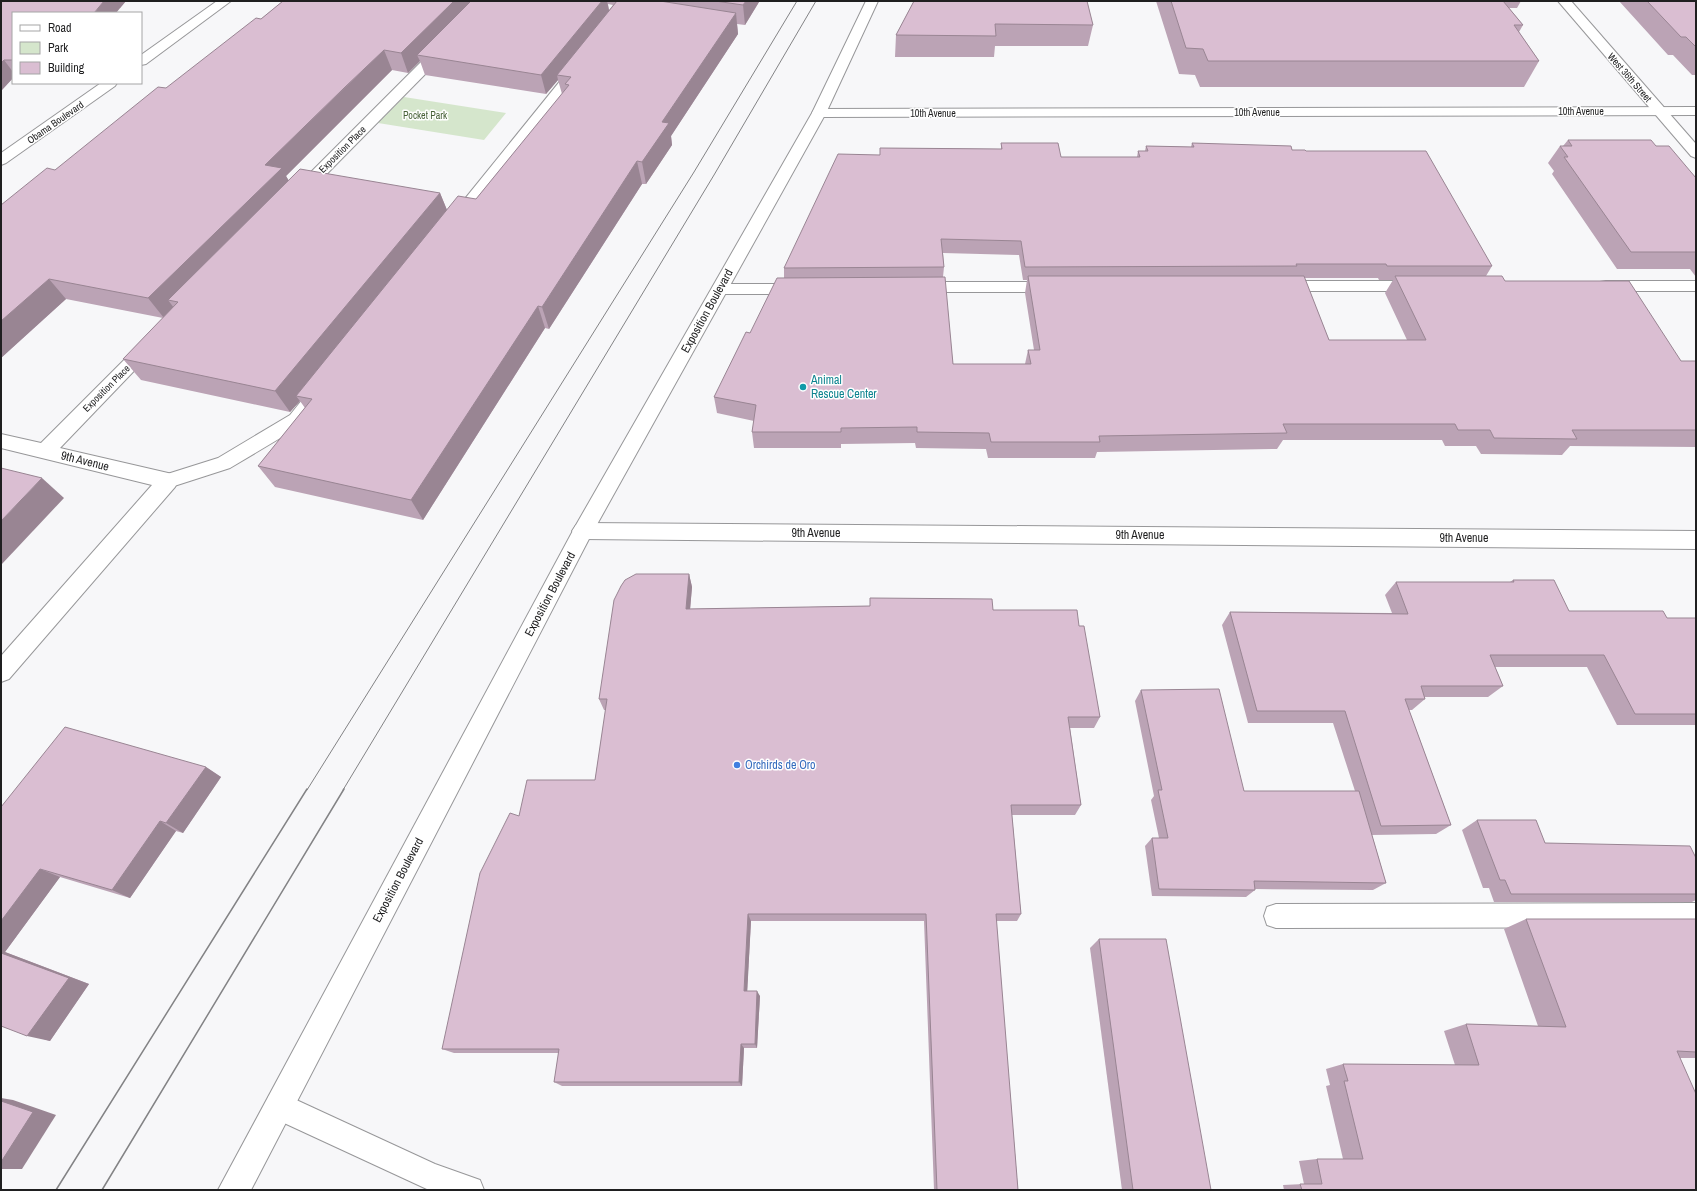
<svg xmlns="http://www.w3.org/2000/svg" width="1697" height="1191" viewBox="0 0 1697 1191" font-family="'Archivo Narrow',sans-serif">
<rect width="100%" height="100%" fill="#f7f7f9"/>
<!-- green -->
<polygon fill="#d5e6cc" points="404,97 506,113 484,140 378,123"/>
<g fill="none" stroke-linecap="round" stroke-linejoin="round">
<defs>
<g id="lane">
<polygon points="577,64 581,65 583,68 581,71 461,222 456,224 451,222 449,219 451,216 573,65"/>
<polygon points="1280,281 1416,281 1422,282 1424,286 1422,290 1416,291 1280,291 1274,290 1272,286 1274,282"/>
<polygon points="1606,281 1696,281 1696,291 1606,291 1600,290 1598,286 1600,282"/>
<polygon points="920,282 1054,282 1060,283 1062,287 1060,291 1054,292 920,292 914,291 912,287 914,283"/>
<polygon points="720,284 798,284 804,285 806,289 804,293 798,294 720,294 714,293 712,289 714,285"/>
<polygon points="312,393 318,395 321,399 302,425 230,468 168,488 161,486 159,481 161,476 218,458 290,415 306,395"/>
<polygon points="1696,903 1696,927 1276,928 1267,925 1264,916 1267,907 1276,904"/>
<polygon points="279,1092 435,1164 480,1180 484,1190 429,1190 269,1116 265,1106 269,1096"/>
</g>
<g id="street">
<polygon points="443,44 448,45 450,48 448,51 304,197 298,199 292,197 290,194 292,191 438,45"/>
<polygon points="1696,107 1696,115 819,117 814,116 812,113 814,110 819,109"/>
<polygon points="149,339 155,341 158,345 155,349 60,448 168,473 175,475 178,481 175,487 9,679 1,682 1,656 152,485 1,448 1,434 41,443 143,341"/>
<polygon points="583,523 1696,531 1696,549 583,539 576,537 572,531 576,525"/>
</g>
<g id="secondary">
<polygon points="217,1 231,1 146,64 141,65 141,55"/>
<polygon points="866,1 878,1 826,113 590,537 251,1190 218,1190 576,525 812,113"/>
<polygon points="1558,1 1571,1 1696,144 1696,158 1691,156"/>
<polygon points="101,83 117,83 115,86 6,163 1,165 1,153"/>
</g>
</defs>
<!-- lane casing -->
<use href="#lane" stroke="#979799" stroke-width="2"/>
<!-- street casing -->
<use href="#street" stroke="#979799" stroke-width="2"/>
<!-- secondary casing -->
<use href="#secondary" stroke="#979799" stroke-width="2"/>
<!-- lane -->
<use href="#lane" fill="#fff" fill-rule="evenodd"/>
<!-- street -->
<use href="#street" fill="#fff" fill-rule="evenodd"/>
<!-- secondary -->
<use href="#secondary" fill="#fff" fill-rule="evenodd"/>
<!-- tram-far1 -->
<g stroke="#838385" stroke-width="1">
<polyline points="307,790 694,172 797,1"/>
<polyline points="343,790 714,175 816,1"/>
</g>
<!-- tram -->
<g stroke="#838385" stroke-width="1.5">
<polyline points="56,1190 307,789"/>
<polyline points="102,1190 344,789"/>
</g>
</g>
<!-- wall -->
<g fill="#bba3b5" fill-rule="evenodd">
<polygon points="1,1 126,1 120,8 13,13 13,78 1,91"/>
<path d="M283 1H759V2L745 25 737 24 738 34 671 136 672 145 646 184H642L549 329 545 328 423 520 275 487 258 466 305 408 300 401 290 412 141 380 123 359 163 318 66 299 1 358V205L55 170 261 19ZM608 4 613 5 609 10ZM420 61 425 75 546 94 558 80 562 94 476 199 447 210 440 193 289 181 286 176 392 70 408 73Z"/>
<polygon points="914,1 1093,25 1088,46 995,46 994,57 895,57 896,35"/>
<polygon points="1156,1 1521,1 1517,8 1509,8 1523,25 1519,32 1539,61 1524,87 1200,87 1195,75 1179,74"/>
<polygon points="1619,1 1696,1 1696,75 1692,75 1673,55 1668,55"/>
<polygon points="1568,140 1656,146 1696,178 1696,277 1690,269 1617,269 1552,174 1554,171 1548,163 1560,146 1563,146"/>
<path d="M1001 143 1061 157H1137L1138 151H1145L1146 146 1191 147 1192 143 1306 151 1492 266 1486 276 1505 281 1681 361H1696V447L1570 446 1562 455 1481 454 1476 446H1445L1442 440H1283L1277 449 1097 452 1095 458H988L986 449 916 448 915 443 841 444V448H754L752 432 754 421 717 413 714 397 750 333 784 278V268L880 155V148L1001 149ZM943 253 1019 255 1023 280H1027L1025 293 1034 350H1028L1025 364H953L943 277 944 267ZM1304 278H1378L1379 280H1393L1385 293 1407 340H1329Z"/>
<polygon points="689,574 692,587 690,609 870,606 870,598 993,610 1079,626 1100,717 1094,728 1070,728 1081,805 1075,815 1012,815 1021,914 1017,921 996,921 1018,1190 934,1190 924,921 751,921 747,991 760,996 757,1048 744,1048 742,1086 562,1086 554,1082 559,1053 454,1053 442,1049 519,816 595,780 606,710 604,710 599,699"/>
<polygon points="1513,580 1569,611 1667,618 1696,618 1696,725 1617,725 1587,667 1495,667 1503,686 1488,697 1425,697 1425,699 1412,710 1409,710 1451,825 1436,834 1372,835 1386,883 1373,890 1255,889 1255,890 1246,897 1152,896 1145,846 1152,838 1159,838 1151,800 1154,796 1135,701 1141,690 1244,791 1355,791 1333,723 1248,723 1222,625 1230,612 1392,613 1385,595 1396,582 1510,582"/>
<polygon points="206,767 221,777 183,833 176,831 130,898 60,877 5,952 89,984 50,1041 1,1026 1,807"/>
<polygon points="1477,820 1545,843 1696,858 1696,900 1692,902 1494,902 1489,888 1483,888 1462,830"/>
<polygon points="1526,919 1696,919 1696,1058 1680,1058 1696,1190 1284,1190 1283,1185 1304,1184 1299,1161 1317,1159 1343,1159 1326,1086 1330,1085 1326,1069 1343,1064 1455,1065 1444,1031 1466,1024 1538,1026 1504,929"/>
<polygon points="1099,939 1211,1190 1122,1190 1090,948"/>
</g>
<!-- shaded-wall -->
<g fill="#998593">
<polygon points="104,1 126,1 116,13 94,13"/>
<polygon points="454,1 480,1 417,55 420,61 408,73 401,53"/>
<polygon points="602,1 607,1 610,15 557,75 558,80 546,94 541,75"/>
<polygon points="746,1 759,1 759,2 745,25 743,5"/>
<polygon points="736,13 738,34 671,136 672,145 646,184 642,162 662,122"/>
<polygon points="384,50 392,70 286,176 293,188 168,300 174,308 164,318 148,298 265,165"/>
<polygon points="4,60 13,72 13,78 1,91 1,63"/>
<polygon points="637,161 642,184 549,329 542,307"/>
<polygon points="440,193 449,215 296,396 300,401 290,412 275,391"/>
<polygon points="49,279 66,299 1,358 1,321"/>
<polygon points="538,306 545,328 423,520 411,500"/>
<polygon points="42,478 64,498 1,565 1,521"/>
<polygon points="689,574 692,587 689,622 686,609"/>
<polygon points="206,767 221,777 183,833 166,823"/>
<polygon points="160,821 176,831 130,898 112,890"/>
<polygon points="40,869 60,877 5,952 89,984 50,1041 27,1036 1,953 1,921"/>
<polygon points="748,914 751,921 747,996 744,991"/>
<polygon points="757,991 760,996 757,1048 755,1044"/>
<polygon points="741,1044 744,1048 742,1086 739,1082"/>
<polygon points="1,1098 13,1100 56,1115 22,1169 1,1169"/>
</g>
<!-- building -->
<g fill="#dabed2" stroke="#998593">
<polygon points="1,1 104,1 94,13 13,13 13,60 4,60 1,63"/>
<polygon points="283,1 454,1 401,53 384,50 344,88 265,165 282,168 148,298 49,279 1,321 1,205 47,168 55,170 158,87 166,88 256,18 261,19"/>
<polygon points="471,1 602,1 541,75 417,55"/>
<polygon points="617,1 660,1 736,13 662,122 669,123 642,162 637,161 542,307 538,306 411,500 258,466 312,399 296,396 458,196 476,199 569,85 565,84 571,77 557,75"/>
<polygon points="715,1 746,1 743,5"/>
<polygon points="914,1 1087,1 1093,25 995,24 996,36 896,35"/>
<polygon points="1171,1 1503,1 1523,25 1514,25 1539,61 1208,61 1203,49 1186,48"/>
<polygon points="1647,1 1696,1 1696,47 1686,37 1681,37"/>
<polygon points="1568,140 1651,140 1656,146 1669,146 1696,178 1696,252 1631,252 1564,157 1568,157 1560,146 1572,146"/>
<polygon points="1001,143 1058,143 1061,157 1140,157 1138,151 1148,151 1146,146 1194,147 1192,143 1291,146 1292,150 1305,150 1306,151 1426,151 1492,266 1387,266 1386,264 1296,264 1297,266 1025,267 1021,241 941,239 944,267 784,268 838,154 880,155 880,148 1002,149"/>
<polygon points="300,169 440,193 275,391 123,359 178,302 168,300"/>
<polygon points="1028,276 1304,276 1329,340 1426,340 1395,276 1502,276 1505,281 1629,281 1681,361 1696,361 1696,430 1572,430 1577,439 1494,438 1490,430 1458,430 1455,424 1283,424 1287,433 1099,436 1100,442 991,442 989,433 917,432 917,427 841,428 841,432 752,432 756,405 714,397 746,332 750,333 777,278 945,277 953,364 1031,364 1028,350 1040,350"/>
<polygon points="1,468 42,478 1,521"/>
<polygon points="636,574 689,574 686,609 870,606 870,598 992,599 993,610 1077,610 1079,626 1084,626 1100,717 1068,717 1081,805 1011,805 1021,914 996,914 1018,1190 937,1190 926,914 748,914 744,991 757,991 755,1044 741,1044 739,1082 554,1082 559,1049 442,1049 480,873 510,813 519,816 527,780 595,780 607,699 599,699 614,600 621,586 625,580"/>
<polygon points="1513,580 1554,580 1569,611 1663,611 1667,618 1696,618 1696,714 1635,714 1604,655 1490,655 1503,686 1421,686 1425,699 1405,699 1451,825 1381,826 1345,711 1257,711 1230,612 1408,614 1396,582 1514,582"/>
<polygon points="1219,689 1244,791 1359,791 1386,883 1254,881 1255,890 1159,889 1152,838 1168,838 1158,790 1162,790 1141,690"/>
<polygon points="65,727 206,767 166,823 160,821 112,890 40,869 1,921 1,807"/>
<polygon points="1477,820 1536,820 1545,843 1690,846 1696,858 1696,894 1511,894 1505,880 1500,880"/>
<polygon points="1526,919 1696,919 1696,1052 1677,1051 1696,1094 1696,1190 1302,1190 1300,1184 1322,1184 1317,1159 1363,1159 1344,1081 1348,1081 1343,1064 1479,1065 1466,1024 1566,1027"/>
<polygon points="1099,939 1166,939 1211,1190 1133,1190"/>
<polygon points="1,953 69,978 27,1036 1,1026"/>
<polygon points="1,1101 33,1112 1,1162"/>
</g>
<!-- markers -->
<circle fill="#0f9aa8" stroke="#fff" stroke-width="1.5" cx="803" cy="387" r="4"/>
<circle fill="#3f7fe0" stroke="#fff" stroke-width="1.5" cx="737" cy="765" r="4"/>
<g text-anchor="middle" stroke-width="3" stroke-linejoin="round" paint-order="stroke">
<!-- far-street labels -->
<g font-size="10" fill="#1f1f20" stroke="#fff">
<text transform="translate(1630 77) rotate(49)" y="4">West 36th Street</text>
<text x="1581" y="115">10th Avenue</text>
<text x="1257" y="116">10th Avenue</text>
<text x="933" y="117">10th Avenue</text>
<text transform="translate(55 122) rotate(-35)" y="4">Obama Boulevard</text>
<text transform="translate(342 149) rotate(-45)" y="4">Exposition Place</text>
<text transform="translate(106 388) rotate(-45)" y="4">Exposition Place</text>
</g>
<!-- far-park labels -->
<g font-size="10" fill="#466036" stroke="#fff">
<text x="425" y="119">Pocket Park</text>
</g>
<!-- street labels -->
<g font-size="12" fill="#1f1f20" stroke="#fff">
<text transform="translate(707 311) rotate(-61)" y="4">Exposition Boulevard</text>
<text transform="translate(85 461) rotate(14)" y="4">9th Avenue</text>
<text x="816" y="537">9th Avenue</text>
<text x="1140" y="539">9th Avenue</text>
<text x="1464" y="542">9th Avenue</text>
<text transform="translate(550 594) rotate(-62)" y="4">Exposition Boulevard</text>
<text transform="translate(398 880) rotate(-62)" y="4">Exposition Boulevard</text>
</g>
<!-- culture labels -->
<g font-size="12" fill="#0d838f" stroke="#fff" text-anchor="start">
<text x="811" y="384">Animal<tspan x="811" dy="14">Rescue Center</tspan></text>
</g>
<!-- shop labels -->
<g font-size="12" fill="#366cbe" stroke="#fff" text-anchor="start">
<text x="745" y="769">Orchirds de Oro</text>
</g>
</g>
<!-- border -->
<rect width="1697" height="1191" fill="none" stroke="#1f1f20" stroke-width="4"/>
<!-- legend -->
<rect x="12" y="12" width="130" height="72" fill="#ffffff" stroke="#a5a5a6"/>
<rect x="20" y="25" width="20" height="6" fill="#ffffff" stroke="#a5a5a6"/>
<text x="48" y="32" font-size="12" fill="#1f1f20">Road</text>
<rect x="20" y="42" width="20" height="12" fill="#d5e6cc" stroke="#a5a5a6"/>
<text x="48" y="52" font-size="12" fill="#1f1f20">Park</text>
<rect x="20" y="62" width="20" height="12" fill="#dabed2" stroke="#a5a5a6"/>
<text x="48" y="72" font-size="12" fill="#1f1f20">Building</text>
</svg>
